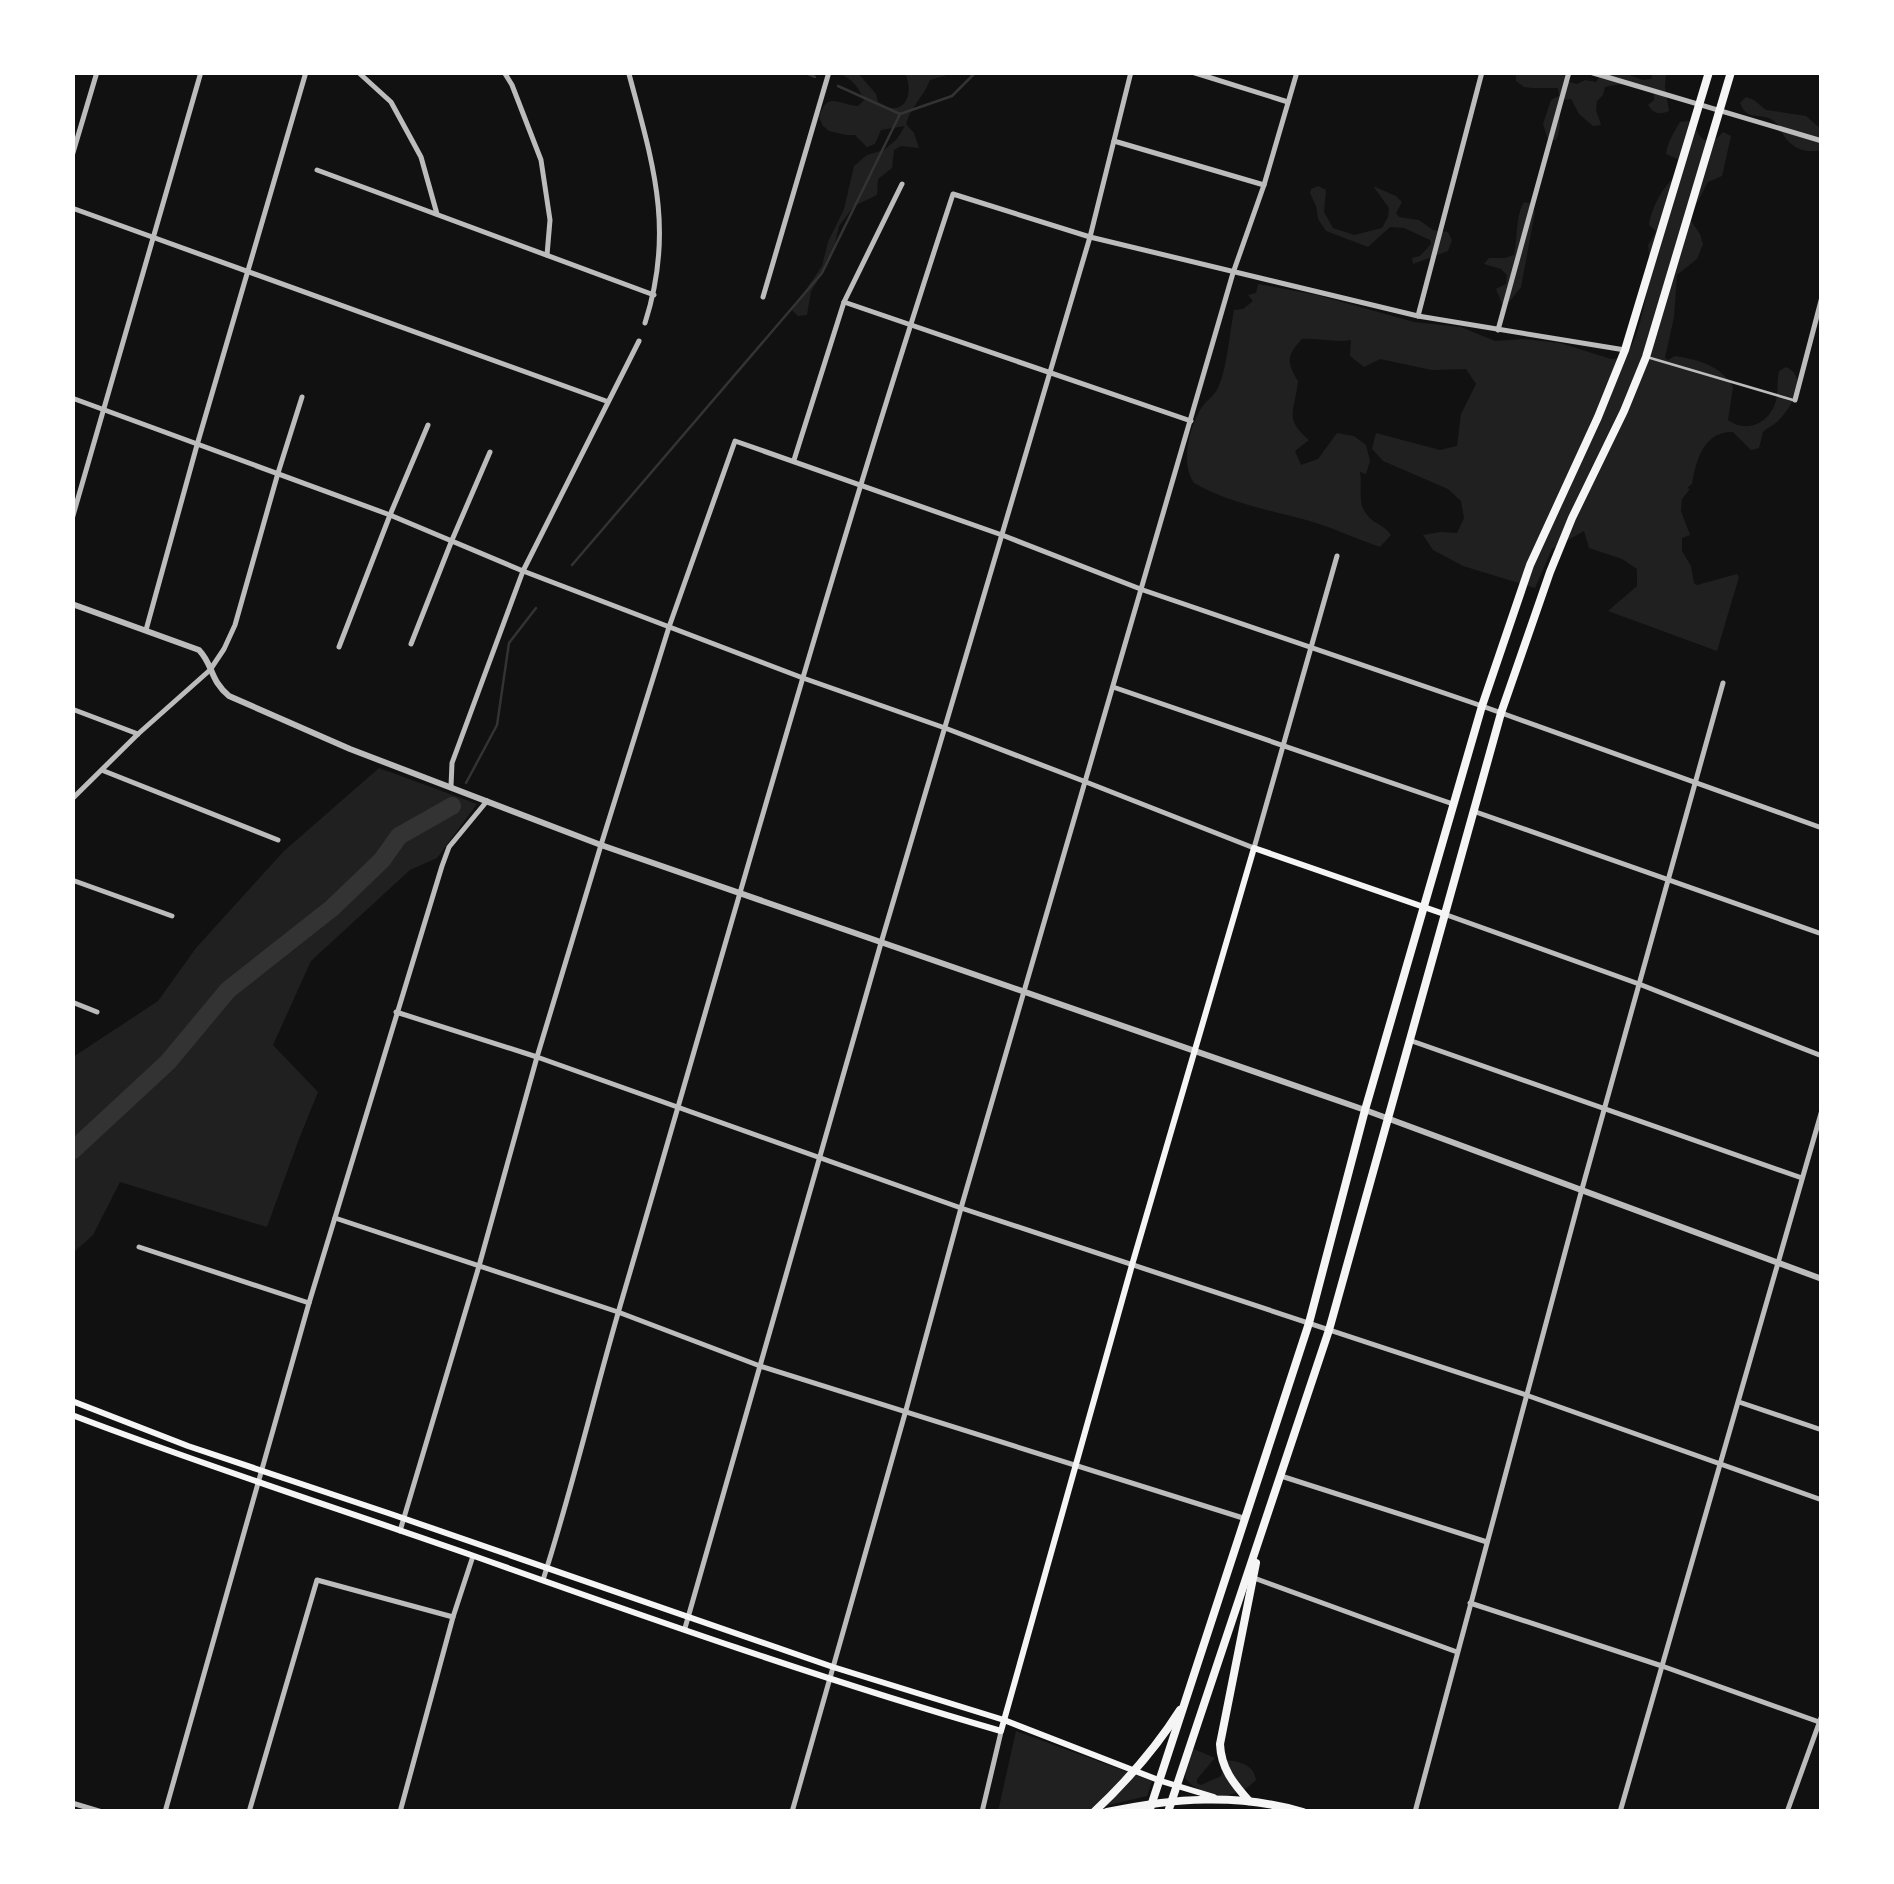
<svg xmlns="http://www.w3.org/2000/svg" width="1894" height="1884" viewBox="0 0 1894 1884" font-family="'IBM Plex Serif',serif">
<rect width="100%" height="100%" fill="#111"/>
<!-- green -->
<g fill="#202020">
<path d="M838 73H858L876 94 878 102C904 120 915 94 905 73H954L930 80C923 98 911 106 906 124L914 133 919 148 901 146 894 150 892 168 878 179 877 195 854 206 839 226 833 252 827 266 811 291 807 315 798 316 792 310 822 266 828 242 844 209 854 166 867 155 884 150 897 139 905 126 881 130 875 144 867 147 855 135H846L829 131 823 126 819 117C827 90 839 105 858 106L864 100C859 87 851 78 838 73Z"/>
<path d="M1516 73H1563L1570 82 1577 84 1585 80 1596 82 1600 75 1596 73H1624L1643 80 1651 79 1653 73H1666L1665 87 1669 111C1659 115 1654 114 1648 105L1654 100V94C1639 82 1622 83 1605 87L1603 95 1597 101 1596 110 1601 125 1593 126 1579 114 1571 99 1562 100C1557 114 1563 127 1556 140H1548L1543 124 1551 100 1559 96 1558 88H1532L1524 87 1516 81Z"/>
<path d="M1746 97 1754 100 1766 110 1806 116 1821 129V150C1807 154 1793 149 1784 136 1779 128 1782 129 1775 122 1761 110 1748 124 1740 103Z"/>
<path d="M1689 121 1696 126C1698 143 1713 145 1723 132L1731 136 1722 176 1708 182 1692 213 1691 221 1700 234 1703 244 1697 259 1677 275 1674 317 1665 358 1668 360 1675 356C1699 360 1720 365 1733 387L1728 420C1749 435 1773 421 1777 396 1778 388 1777 380 1779 371L1786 367C1810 377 1791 409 1777 422 1772 426 1767 428 1763 432L1759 448 1751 450 1733 432C1704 431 1696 460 1692 484L1687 488 1690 489 1682 499 1681 511 1690 535 1682 538V551L1691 566 1694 583 1697 585 1737 574 1739 577 1717 651 1608 611 1637 586V569L1622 559 1589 548 1584 531 1552 549 1535 588 1463 566 1433 550 1423 535 1440 532 1457 533 1464 518 1461 501 1448 489 1383 461 1372 449 1376 433 1440 450 1457 446 1461 414 1476 384 1466 369 1432 370 1380 359 1364 367 1350 356 1351 340C1334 343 1319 338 1302 339 1287 355 1286 362 1298 381 1295 411 1283 418 1309 440L1295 451 1301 465 1318 459 1337 433 1354 436 1366 445 1370 461 1366 474 1360 472C1363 490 1355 506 1372 520 1380 526 1385 526 1391 535L1380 547C1357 539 1336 529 1313 522 1275 511 1230 504 1194 483 1180 463 1189 427 1202 407 1207 400 1214 396 1218 388 1228 365 1229 335 1234 310L1243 309 1253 301 1248 295 1256 293 1258 284 1317 295 1414 322 1461 327 1495 341 1523 339 1560 343 1611 359H1622C1643 339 1644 289 1656 261L1649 255 1648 245 1656 231 1649 225C1651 210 1663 184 1677 176L1682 161 1666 154C1667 144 1674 131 1680 122Z"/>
<polygon points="1318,186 1326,190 1324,212 1333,228 1354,235 1382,228 1388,217 1389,208 1373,186 1396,196 1402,202 1396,213 1399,217 1419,220 1433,230 1448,232 1452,240 1448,251 1413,264 1412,258 1420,256 1431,244 1430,240 1404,228 1390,227 1368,247 1326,231 1318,219 1316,206 1310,193 1311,189"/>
<path d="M1524 202 1532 204 1535 212 1521 287 1510 301 1502 304 1496 289 1506 284 1507 275 1501 269 1484 264 1489 258H1505L1514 255C1518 238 1515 217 1524 202Z"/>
<polygon points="379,768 477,804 437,858 410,870 311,961 273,1045 318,1092 299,1139 267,1227 120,1182 93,1235 73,1253 73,1057 158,1001 196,948 284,851"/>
<polygon points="1016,1731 1152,1781 1147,1796 1084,1811 998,1812"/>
<path d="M1194 1749 1215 1758 1197 1779V1783L1201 1785 1221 1776 1227 1760C1241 1762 1254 1765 1256 1780 1236 1801 1204 1801 1185 1778L1186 1766 1191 1750Z"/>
</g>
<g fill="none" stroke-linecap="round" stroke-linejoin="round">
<!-- stream -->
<g stroke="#333" stroke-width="2.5">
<polyline points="804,72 815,77"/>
<polyline points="838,86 900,114"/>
<polyline points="572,565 822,273 900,114 952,96 976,72"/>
<polyline points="466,783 497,725 509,643 536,608"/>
</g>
<!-- river -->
<polyline stroke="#333" stroke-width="18" points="72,1151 168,1062 228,990 332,908 382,860 399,836 452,806"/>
<!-- service -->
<polyline stroke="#bcbcbc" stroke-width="2.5" points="1647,357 1793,400"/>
<!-- minor -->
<g stroke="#bcbcbc" stroke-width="5">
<polyline points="358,72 391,102 421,157 437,214"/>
<polyline points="504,72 512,85 541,160 550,220 547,255"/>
<polyline points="1192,72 1288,102"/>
<polyline points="1590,72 1822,141"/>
<path d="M629 74C653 164 675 230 645 323"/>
<polyline points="1114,141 1264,185"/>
<polyline points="72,156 97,72"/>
<polyline points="317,170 654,295"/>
<polyline points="72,208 606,401"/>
<polyline points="763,297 829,72"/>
<polyline points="844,302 1191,421"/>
<polyline points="1418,316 1482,72"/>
<polyline points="1498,330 1569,72"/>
<polyline points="72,398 390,515 523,571 803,678 945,728 1086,782 1254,848 1337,556"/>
<polyline points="1795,400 1822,297"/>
<polyline points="794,460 844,302 902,184"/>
<polyline points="72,519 201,72"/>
<polyline points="146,630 197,445 306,72"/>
<polyline points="411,644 452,540 490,452"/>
<polyline points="339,647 390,515 428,425"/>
<polyline points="1113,687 1453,804"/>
<polyline points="72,709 138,734"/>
<polyline points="104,771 278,840"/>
<polyline points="451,786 452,763 523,571 639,341"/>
<polyline points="72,799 138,734 210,670 224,649 235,625 278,473 302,397"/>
<polyline points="1473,811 1822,934"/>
<polyline points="72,880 172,916"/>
<polyline points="1444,914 1639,984 1822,1056"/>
<polyline points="72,1002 97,1012"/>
<polyline points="396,1012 537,1057 961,1208 1526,1395 1822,1500"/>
<polyline points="1409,1040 1802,1178"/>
<polyline points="335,1218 618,1312 760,1366 1243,1518"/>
<polyline points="139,1247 309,1303"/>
<polyline points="1739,1402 1822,1430"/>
<polyline points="1281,1476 1487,1542"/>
<polyline points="400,1531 479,1266 537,1057 601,845 669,627 735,441 1002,535 1143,590 1482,706 1822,828"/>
<polyline points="1254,1578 1457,1652"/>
<path d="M543 1580C573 1487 595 1391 623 1296 731 928 833 558 953 194L1090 237 1418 316 1625 350"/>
<polyline points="1470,1603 1662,1666 1822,1723"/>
<polyline points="685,1628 881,943 1090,237 1131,72"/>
<polyline points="72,1803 102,1812"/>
<polyline points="165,1812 309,1303 442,866 449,847 487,801"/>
<polyline points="249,1812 317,1580 453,1617"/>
<polyline points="400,1812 453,1617 473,1556"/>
<polyline points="792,1812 906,1410 961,1208 1233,273 1264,185 1297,72"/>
<polyline points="982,1812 1001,1732"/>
<polyline points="1415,1812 1582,1189 1723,683"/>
<polyline points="1620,1812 1822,1110"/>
<polyline points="1787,1812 1822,1715"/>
</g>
<!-- tertiary -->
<path stroke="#bcbcbc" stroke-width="6" d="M72 604 199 650C214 666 209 679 229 696L350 749 601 845 1365 1110 1822 1279"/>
<!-- secondary -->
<g stroke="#f5f5f5" stroke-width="6">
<polyline points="72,1401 188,1446 391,1514 833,1667 1004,1720 1161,1781 1214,1797"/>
<path d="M72 1415C205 1466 340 1509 474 1556 648 1618 824 1680 1001 1731L1132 1265 1254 848 1444 914"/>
</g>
<!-- primary -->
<g stroke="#f5f5f5" stroke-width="8">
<path d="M1249 1801C1233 1783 1221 1768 1220 1744L1256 1563"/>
<path d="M1094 1812C1127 1781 1156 1748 1180 1710"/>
<path d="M1107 1812C1173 1798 1238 1793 1303 1812"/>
<polyline points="1149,1812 1309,1323 1365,1110 1482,706 1530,565 1598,417 1625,350 1709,72"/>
<polyline points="1168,1812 1329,1330 1501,713 1550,572 1572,518 1624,411 1646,357 1731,72"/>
</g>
</g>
<!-- border -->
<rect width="1894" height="1884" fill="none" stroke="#ffffff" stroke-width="150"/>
</svg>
